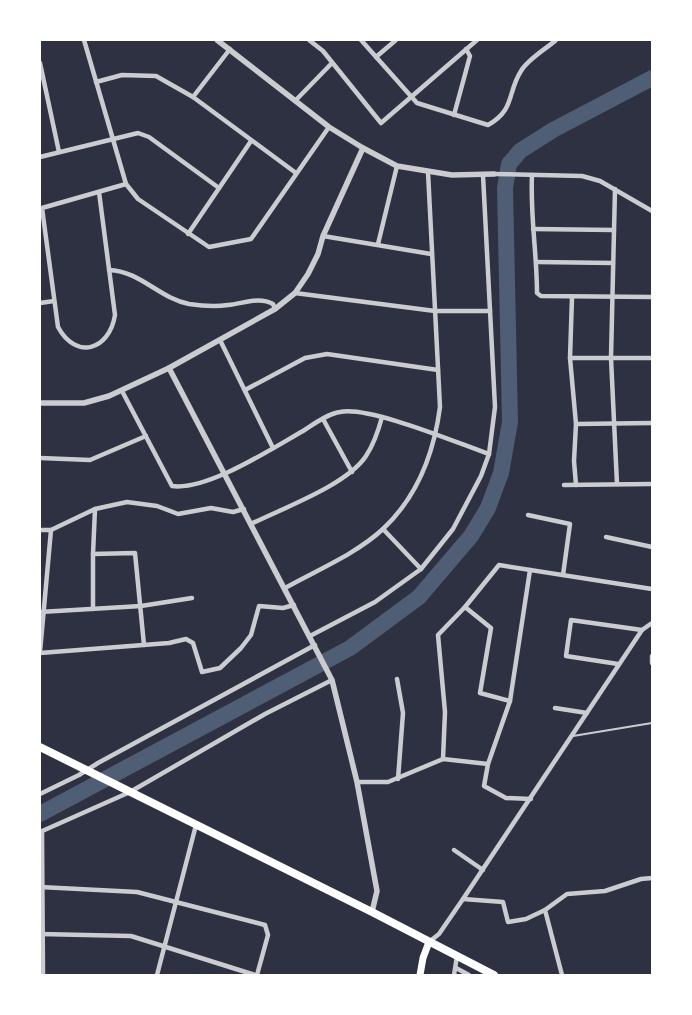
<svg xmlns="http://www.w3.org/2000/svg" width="692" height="1015" viewBox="0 0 692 1015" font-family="Arial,sans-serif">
<rect width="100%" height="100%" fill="#2d3142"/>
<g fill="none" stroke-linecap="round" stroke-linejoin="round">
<!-- river -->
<polyline stroke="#4f5d75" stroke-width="16" points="40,814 350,648 419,597 471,536 488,508 501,473 510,422 505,188 509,164 520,151 553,130 652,78"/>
<!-- service -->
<polyline stroke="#caccd0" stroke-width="2" points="573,736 652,723"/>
<!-- minor -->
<g stroke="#caccd0" stroke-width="4.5">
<polyline points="84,40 126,184 138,199 209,247 251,239 329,127"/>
<polyline points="309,40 323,51 381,123 477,40"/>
<path d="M361 40 417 103 488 125C515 110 507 93 521 71 528 59 546 49 556 40"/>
<polyline points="376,57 396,40"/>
<polyline points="40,63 59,152"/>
<polyline points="96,82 122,75 156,76 193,97 296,173"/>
<polyline points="193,97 230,49"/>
<polyline points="295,101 332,63"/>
<polyline points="454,115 470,56 466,49"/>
<polyline points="40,157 138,133 149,137 219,188"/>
<polyline points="494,174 582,176 600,181 652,211"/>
<path d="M532 175C530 215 537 254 537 293L541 296 652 297"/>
<polyline points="615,189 611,358 617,484"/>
<path d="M99 192 115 315C109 351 76 360 58 327L42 208 126 184"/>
<polyline points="533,229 614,230"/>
<polyline points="188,234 251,141"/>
<polyline points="323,236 431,254"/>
<polyline points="378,244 397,166"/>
<polyline points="537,262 613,263"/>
<path d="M109 270C140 271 159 298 189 304 202 306 215 307 228 305 242 304 259 296 273 304L275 309"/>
<polyline points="295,293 435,311 490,311"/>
<polyline points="572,297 570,358 576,424 574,461 576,485"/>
<polyline points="40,303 54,301"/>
<polyline points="220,340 273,448"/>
<polyline points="570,358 652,358"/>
<polyline points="245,390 305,358 327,354 438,370"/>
<path d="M122 391 172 486C207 491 271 449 303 431 314 424 327 414 340 412 370 406 457 443 489 454"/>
<polyline points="323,419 352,472"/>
<polyline points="576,424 652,423"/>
<polyline points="40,458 90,460 146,436"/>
<polyline points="564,485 652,484"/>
<polyline points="95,509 93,554 135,553 144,645"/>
<polyline points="528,515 570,524 563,575"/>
<path d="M251 524C283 508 347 485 366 456 374 444 378 432 382 417"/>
<polyline points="383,529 421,569"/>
<polyline points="40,530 51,530 40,652"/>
<polyline points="51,530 95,509 127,502 157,506 178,514 211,508 233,512 244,509"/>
<polyline points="606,537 652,547"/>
<polyline points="530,570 510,701 488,764 484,786 506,798 531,799"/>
<path d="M285 588C317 570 356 554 383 529 417 497 434 453 440 407L428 172"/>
<polyline points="465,607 491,628 480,693 510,701"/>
<polyline points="93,609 93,554"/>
<polyline points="40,612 141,606 192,598"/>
<polyline points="310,636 375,602 421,569 453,529 481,476 489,454 495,407 483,175"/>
<polyline points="40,653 169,643 186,639 193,643 202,672 220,668 241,648 251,635 259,606 283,608 294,605"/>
<polyline points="652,656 652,663"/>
<polyline points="618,664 566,656 571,620 642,630"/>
<polyline points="397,679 403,713 398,779"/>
<polyline points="555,708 587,713"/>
<polyline points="443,759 445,712 438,635 465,607 499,565 652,589"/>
<polyline points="357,782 388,782 443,759 488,764"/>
<polyline points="40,794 79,775 98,763 315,645"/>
<polyline points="42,831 43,975"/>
<polyline points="40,832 130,792 265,714 332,680"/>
<polyline points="454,850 483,870"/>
<polyline points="40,887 137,892 265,925 268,935 257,975"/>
<polyline points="463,899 503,902 508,922 526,919 545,910 567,894 605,891 641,879 652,878"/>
<polyline points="545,910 562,975"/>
<polyline points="40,934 131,936 255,975"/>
<polyline points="429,942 439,934 463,899 642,630 652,623"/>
<polyline points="456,968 469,975"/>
<polyline points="157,975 196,825"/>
<polyline points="454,975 457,956"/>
</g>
<!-- tertiary -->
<g stroke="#caccd0" stroke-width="5.5">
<polyline points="217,40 329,127 363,148 397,166 452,175 494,174"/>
<polyline points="169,368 332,680 357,782 377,891 372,912"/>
<polyline points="40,403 84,403 109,396 169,368 275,309 295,293 308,274 318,254 323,236 363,148"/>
</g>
<!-- primary -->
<polyline stroke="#fff" stroke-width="7" points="420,975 423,958 429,942"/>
<!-- trunk -->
<polyline stroke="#fff" stroke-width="8" points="40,747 372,912 494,975"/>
</g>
<!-- border -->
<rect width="692" height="1015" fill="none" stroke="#ffffff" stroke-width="82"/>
</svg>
